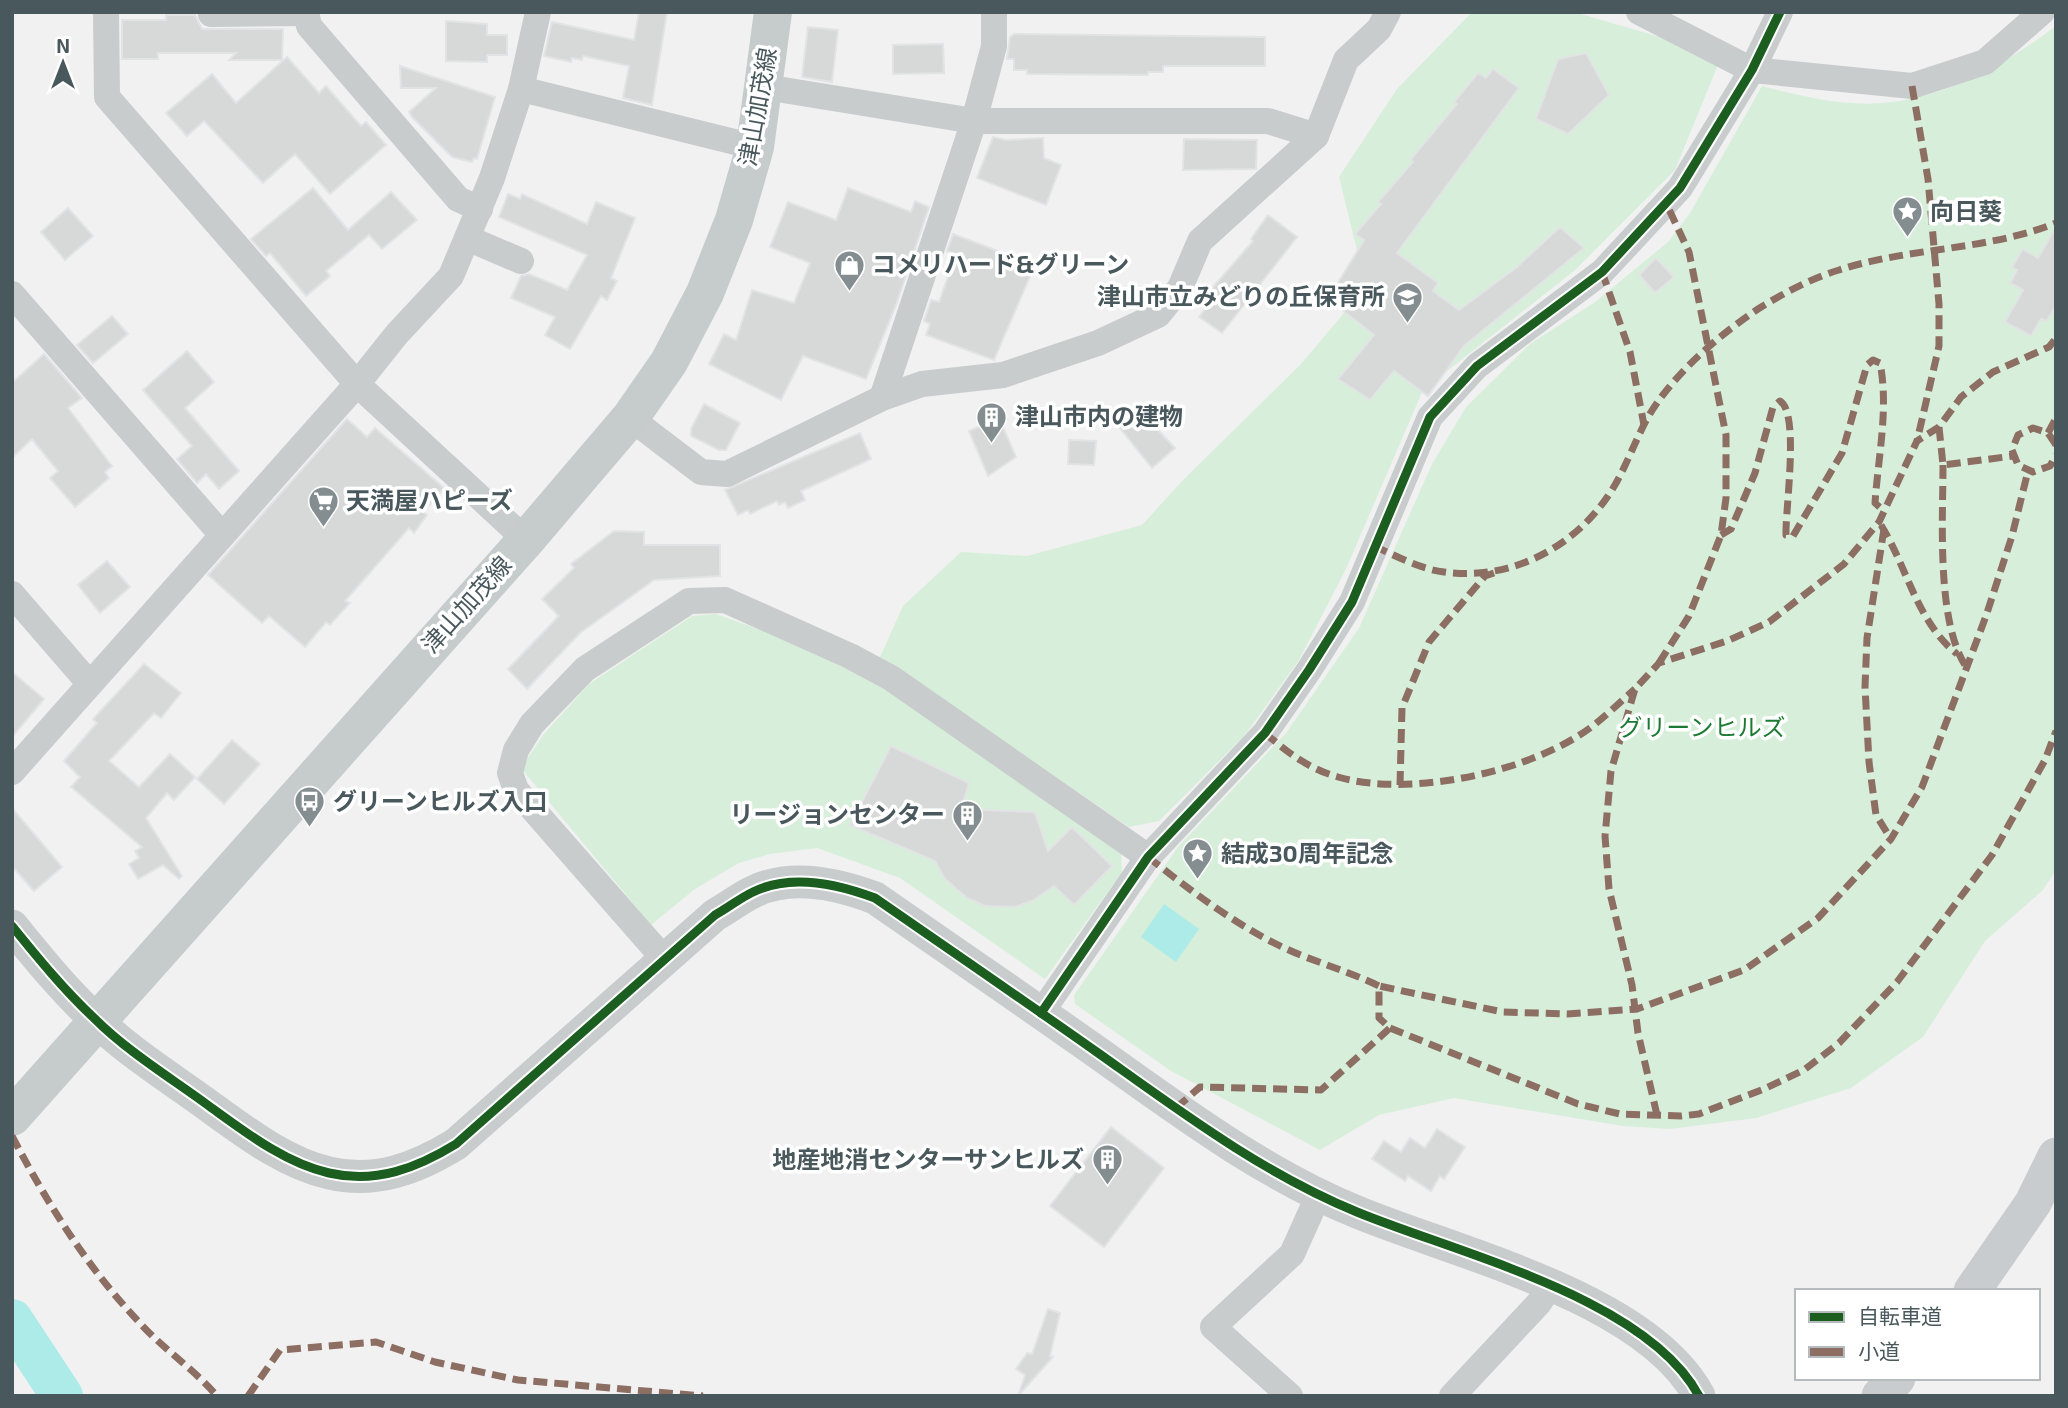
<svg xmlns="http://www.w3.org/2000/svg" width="2068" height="1408" viewBox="0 0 2068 1408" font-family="'Exo 2','Noto Sans JP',sans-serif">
<rect width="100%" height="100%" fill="#f1f1f1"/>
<!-- green -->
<g fill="#d7efda">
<polygon points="1472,12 1574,12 1722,55 1675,170 1574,271 1423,390 1346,569 1299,660 1245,735 1159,821 1129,827 880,657 903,606 961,552 1027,556 1142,525 1183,480 1300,365 1366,287 1339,177 1397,89"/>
<path d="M2056 26V870L2043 890 1985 941 1923 1037 1851 1088 1756 1118 1670 1129 1623 1126 1454 1098 1379 1115 1320 1150 1171 1071 1075 1004 1074 995 1178 847 1286 733 1359 628 1432 464 1466 407 1530 344 1595 302 1668 242 1690 213 1762 86C1791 93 1820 101 1851 103 1928 109 1996 71 2056 26Z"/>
<polygon points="716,614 852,663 1121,846 1122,872 1045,979 900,878 817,848 770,854 739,863 695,889 651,925 521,768 543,735 589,684 692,616"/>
</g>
<!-- water -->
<polygon fill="#adebe8" points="1164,904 1199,929 1176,962 1141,937"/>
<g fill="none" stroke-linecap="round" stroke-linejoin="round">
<!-- river -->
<polyline stroke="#adebe8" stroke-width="42" points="12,1320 62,1396"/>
</g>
<!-- building -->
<g fill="#d7d9d9" stroke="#e2e3e4" stroke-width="2">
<polygon points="639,12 667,12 652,105 623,98 629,66 583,56 582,60 572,58 571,62 544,56 552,22 634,40"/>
<polygon points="166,15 195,15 202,29 283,29 282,60 229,60 236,53 158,53 158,59 122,59 122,20 166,20"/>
<polygon points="446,21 487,24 487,35 507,35 507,55 487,55 487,62 446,61"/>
<polygon points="808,27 838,30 832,82 802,77"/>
<polygon points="1014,34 1265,37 1265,66 1163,66 1163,72 1148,72 1148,75 1027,74 1027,70 1014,70 1014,59 1007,59 1010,37"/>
<polygon points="943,44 944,73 893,74 893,45"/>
<polygon points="1586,53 1609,95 1568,134 1536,119 1558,59"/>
<polygon points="287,57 319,93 326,86 361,126 366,122 386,145 330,194 295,154 263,183 204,121 187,136 166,113 212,74 236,103"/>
<polygon points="400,66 495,97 477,159 474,158 472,162 452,157 412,117 409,112 436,88 401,88"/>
<polygon points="1493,69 1519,88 1397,253 1438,283 1433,291 1459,310 1517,267 1560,227 1584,248 1464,346 1428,396 1394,371 1370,400 1338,379 1374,335 1328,299 1364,240 1355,234 1381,204 1378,202 1413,162 1411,159 1457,104 1454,102 1478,73 1486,78"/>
<polygon points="993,137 1006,140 1043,138 1044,158 1061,165 1046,205 977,178"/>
<polygon points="1184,139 1257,140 1256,169 1183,170"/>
<polygon points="313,188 348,230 391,192 417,220 382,249 369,235 326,271 330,276 306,296 270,253 266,256 251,239"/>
<polygon points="848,188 911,212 915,201 929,207 896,305 866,379 803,356 781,400 709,364 724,334 736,340 752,290 794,303 810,263 770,247 788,202 836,220"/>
<polygon points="508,194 520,199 522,194 587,224 596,202 635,218 611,278 617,281 607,300 601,296 570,349 545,335 555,317 511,298 521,276 529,274 567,290 587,255 499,217"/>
<polygon points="68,208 93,236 65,260 41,232"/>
<polygon points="1268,215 1297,237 1222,333 1199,317 1208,305 1201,301 1253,241 1251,239"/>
<polygon points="2056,227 2056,305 2047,321 2041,319 2031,336 2005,322 2023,290 2010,283 2017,270 2012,267 2023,249 2038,258"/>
<polygon points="953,234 1035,265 994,360 926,335 930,324 924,321 931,300 939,302 956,254 947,251"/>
<polygon points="1656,258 1674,277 1655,293 1639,275"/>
<polygon points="112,316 128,334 93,363 77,345"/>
<polygon points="187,351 214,382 185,408 239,471 219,489 206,474 197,483 177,459 192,446 143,390"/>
<polygon points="44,354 82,398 68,408 112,466 105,472 109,478 75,507 50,478 58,471 32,439 12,458 12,383"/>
<polygon points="704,404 740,423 726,450 719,450 691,436 691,429"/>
<polygon points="1135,406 1175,448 1152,468 1115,422"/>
<polygon points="999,418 1016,457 988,476 969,431"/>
<polygon points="347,419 367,437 375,428 444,488 423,512 427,515 414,533 409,528 345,601 350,603 330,625 326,622 305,647 269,616 262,623 208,575"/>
<polygon points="860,433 871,459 801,491 805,500 788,508 785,502 779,505 777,501 750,514 748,510 738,515 725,490"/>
<polygon points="1069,440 1096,441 1094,465 1068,464"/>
<polygon points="614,531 644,532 644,545 720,545 720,576 654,580 580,633 527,689 508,669 559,616 542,599 574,568 571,564"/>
<polygon points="107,561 130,587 100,613 78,585"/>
<polygon points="144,664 181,693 161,718 154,713 109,761 139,787 170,754 195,777 174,800 167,793 146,818 182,876 179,879 163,865 138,879 129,864 139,858 135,851 142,847 71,787 80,777 64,761 97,723 93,719"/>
<polygon points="12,672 44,699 12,737"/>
<polygon points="232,740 260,764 224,804 197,779"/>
<polygon points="891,746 969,783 961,809 1035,812 1048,851 1072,827 1112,866 1074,905 1054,886 1034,900 1015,907 985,906 967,898 945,879 935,861 850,825"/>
<polygon points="12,808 62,867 34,891 12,866"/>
<polygon points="1111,1127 1164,1168 1104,1247 1050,1206"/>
<polygon points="1437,1129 1465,1147 1444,1179 1440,1176 1431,1191 1408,1176 1405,1181 1372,1159 1384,1141 1401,1152 1410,1138 1425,1148"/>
<polygon points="1048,1309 1060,1313 1050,1356 1053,1357 1018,1396 1025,1375 1016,1369 1027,1353 1032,1354"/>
</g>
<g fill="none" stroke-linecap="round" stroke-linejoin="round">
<!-- minor -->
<g stroke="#c8cccd" stroke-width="26">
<polyline points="106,12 107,97 357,384 526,540"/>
<polyline points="306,12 309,26 458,199 480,209"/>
<polyline points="1639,12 1752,70 1912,86 1985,62 2042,12"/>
<polyline points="211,14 306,13"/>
<polyline points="765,87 974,121 1268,121 1316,136"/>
<polyline points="521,89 755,147"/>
<polyline points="467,238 521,261"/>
<polyline points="12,294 222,535"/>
<polyline points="882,398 974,121 994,46 994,12"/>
<polyline points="630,418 701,472 727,474 882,398 922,384 1003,375 1098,343 1158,315 1180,288 1200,241 1316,136 1346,60 1379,29 1388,12"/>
<polyline points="12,594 89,683"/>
<polyline points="12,772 357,384 397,334 451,276 492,178 521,89 538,12"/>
<polyline points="665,960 516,790 510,773 516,750 532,724 585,669 689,601 725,600 850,656 891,678 1148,857"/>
<polyline points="1041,1013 1148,857 1265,733 1309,670 1352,602 1430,417 1477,366 1602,272 1680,188 1752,70 1780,12"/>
<polyline points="1290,1396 1213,1327 1292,1254 1319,1194"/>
<polyline points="1452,1396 1539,1303 1550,1286"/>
</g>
<!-- tertiary -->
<path stroke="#c8cccd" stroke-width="33" d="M12 926C38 958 64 990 94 1018 128 1052 171 1078 209 1106 245 1132 285 1163 329 1173 376 1184 417 1168 456 1144L715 915C728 908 740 898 753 892 791 873 838 884 875 898 950 950 1026 1002 1101 1055 1181 1112 1264 1174 1357 1212 1456 1253 1647 1298 1699 1396"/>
<!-- secondary -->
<g stroke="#c9ccce" stroke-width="37">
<polyline points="1972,1291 2033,1203 2056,1156"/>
<polyline points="1880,1396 1897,1378"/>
</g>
<!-- primary -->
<polyline stroke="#c6cbcc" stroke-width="38" points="12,1117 526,540 630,418 669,362 705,293 734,220 755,147 773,12"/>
<!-- quiet -->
<g stroke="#8d6e63" stroke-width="7" stroke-dasharray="14 7" stroke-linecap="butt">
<polyline points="1912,86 1928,179 1939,304 1939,346 1917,441"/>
<polyline points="1602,272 1630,352 1644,425"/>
<polyline points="1939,427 1943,465 2013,456"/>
<polyline points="2048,433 2056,418"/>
<polyline points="2056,445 2048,433 2033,428 2018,435 2012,450 2018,465 2033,472 2050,466 2056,455"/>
<path d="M1943 465C1943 519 1936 624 1967 668"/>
<path d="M1881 525C1907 567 1917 622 1957 654"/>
<polyline points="1884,529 1867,638 1865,687 1869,762 1876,815 1891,839"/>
<path d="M1721 535 1731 529 1755 473 1773 407 1780 401C1800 413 1785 511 1786 535L1793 536 1842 453 1867 365 1873 360 1880 363C1889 408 1878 458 1875 503L1884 511"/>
<path d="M1374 546C1396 556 1420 569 1444 572 1509 581 1572 549 1608 496 1628 467 1637 431 1657 403 1683 366 1721 334 1758 309 1782 294 1812 278 1839 270 1910 247 1986 251 2056 223"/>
<polyline points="1659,663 1689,616 1721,535 1726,498 1726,435 1689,252 1666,203"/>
<path d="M1265 733C1287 752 1309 769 1338 777 1410 798 1530 772 1590 728 1606 716 1620 702 1635 689"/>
<polyline points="1400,785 1402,708 1429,642 1485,576 1494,573"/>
<path d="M1148 857C1195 894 1247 934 1303 956 1329 966 1354 974 1379 986"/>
<polyline points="1390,1028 1578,1104 1620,1114 1681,1116 1699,1114 1764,1089 1804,1070 1839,1043 1897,982 1992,855 2045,760 2056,731"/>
<polyline points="1176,1108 1200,1087 1321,1090 1390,1028 1379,1018 1379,986 1503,1012 1567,1014 1637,1009 1744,970 1818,918 1891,839 1922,787 1986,616 2012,536 2028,471"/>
<polyline points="1657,1115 1638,1033 1632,985 1609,889 1605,836 1611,771 1635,689 1659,663 1727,641 1769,622 1844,564 1879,522 1917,441 1939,427 1961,397 1993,372 2049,347 2056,338"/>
<path d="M12 1136C47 1203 87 1267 139 1322 163 1349 193 1368 217 1396"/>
<polyline points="248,1396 280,1350 376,1342 435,1362 518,1380 703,1396"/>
</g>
<defs>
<g id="cycleway">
<path d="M12 926C38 958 64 990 94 1018 128 1052 171 1078 209 1106 245 1132 285 1163 329 1173 376 1184 417 1168 456 1144L715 915C728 908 740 898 753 892 791 873 838 884 875 898 950 950 1026 1002 1101 1055 1181 1112 1264 1174 1357 1212 1456 1253 1647 1298 1699 1396"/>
<polyline points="1041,1013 1148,857 1265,733 1309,670 1352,602 1430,417 1477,366 1602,272 1680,188 1752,70 1780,12"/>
</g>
</defs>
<!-- cycleway casing -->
<use href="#cycleway" stroke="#fff" stroke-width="13"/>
<!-- cycleway -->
<use href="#cycleway" stroke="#1b5e20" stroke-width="9"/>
</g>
<!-- icons -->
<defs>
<symbol id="sight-pin" viewBox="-11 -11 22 30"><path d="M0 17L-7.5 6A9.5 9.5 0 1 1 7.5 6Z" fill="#848e90" stroke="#fff"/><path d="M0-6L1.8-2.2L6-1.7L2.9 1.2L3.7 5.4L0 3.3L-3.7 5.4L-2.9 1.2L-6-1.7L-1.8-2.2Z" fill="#fff"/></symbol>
<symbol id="shop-pin" viewBox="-11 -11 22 30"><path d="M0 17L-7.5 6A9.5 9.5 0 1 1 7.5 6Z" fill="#848e90" stroke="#fff"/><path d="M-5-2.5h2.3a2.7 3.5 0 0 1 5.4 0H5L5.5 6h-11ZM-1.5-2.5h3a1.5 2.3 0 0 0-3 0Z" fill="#fff"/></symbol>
<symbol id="school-pin" viewBox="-11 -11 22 30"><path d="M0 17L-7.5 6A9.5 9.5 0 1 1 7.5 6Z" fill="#848e90" stroke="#fff"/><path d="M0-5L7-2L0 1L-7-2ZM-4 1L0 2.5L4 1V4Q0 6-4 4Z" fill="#fff"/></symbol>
<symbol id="building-pin" viewBox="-11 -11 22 30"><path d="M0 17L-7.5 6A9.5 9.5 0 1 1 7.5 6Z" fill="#848e90" stroke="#fff"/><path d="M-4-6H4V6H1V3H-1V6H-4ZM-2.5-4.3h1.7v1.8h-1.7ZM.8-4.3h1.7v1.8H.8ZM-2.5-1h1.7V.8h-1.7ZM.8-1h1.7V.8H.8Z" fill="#fff"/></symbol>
<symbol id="supermarket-pin" viewBox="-11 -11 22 30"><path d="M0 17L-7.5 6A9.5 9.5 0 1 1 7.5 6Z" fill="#848e90" stroke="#fff"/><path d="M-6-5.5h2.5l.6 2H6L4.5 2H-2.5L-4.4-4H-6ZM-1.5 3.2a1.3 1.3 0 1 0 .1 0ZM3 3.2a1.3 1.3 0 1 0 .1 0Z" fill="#fff"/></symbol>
<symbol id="bus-pin" viewBox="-11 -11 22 30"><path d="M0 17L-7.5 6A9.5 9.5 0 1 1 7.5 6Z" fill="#848e90" stroke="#fff"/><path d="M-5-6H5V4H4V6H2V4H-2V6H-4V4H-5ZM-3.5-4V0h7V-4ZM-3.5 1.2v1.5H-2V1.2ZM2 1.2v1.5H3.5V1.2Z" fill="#fff"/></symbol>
</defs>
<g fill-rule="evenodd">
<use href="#sight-pin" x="1890" y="194" width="35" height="47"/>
<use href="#shop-pin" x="832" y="248" width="35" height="47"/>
<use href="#school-pin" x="1390" y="280" width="35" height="47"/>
<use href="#building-pin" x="974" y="400" width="35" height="47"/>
<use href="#supermarket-pin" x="306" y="484" width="35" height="47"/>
<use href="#bus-pin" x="292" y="784" width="35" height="47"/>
<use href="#building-pin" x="950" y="798" width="35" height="47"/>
<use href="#sight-pin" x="1180" y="836" width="35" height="47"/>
<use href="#building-pin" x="1090" y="1142" width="35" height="47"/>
</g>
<g text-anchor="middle" stroke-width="7" stroke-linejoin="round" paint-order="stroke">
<!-- street labels -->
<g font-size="24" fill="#49585c" stroke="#fff">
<text transform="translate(758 107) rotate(-80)" y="8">津山加茂線</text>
<text transform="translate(467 605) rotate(-48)" y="8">津山加茂線</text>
</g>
<!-- poi labels -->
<g font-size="24" font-weight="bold" fill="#49585c" stroke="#fff" text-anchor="start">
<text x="1930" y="220">向日葵</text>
<text x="872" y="273">コメリハード&amp;グリーン</text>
<text x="1385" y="305" text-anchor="end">津山市立みどりの丘保育所</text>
<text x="1015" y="425">津山市内の建物</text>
<text x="346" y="509">天満屋ハピーズ</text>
<text x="333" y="810">グリーンヒルズ入口</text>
<text x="945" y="823" text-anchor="end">リージョンセンター</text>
<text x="1221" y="862">結成30周年記念</text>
<text x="1084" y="1168" text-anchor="end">地産地消センターサンヒルズ</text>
</g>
<!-- park labels -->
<g font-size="24" fill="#1c7b33" stroke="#fff">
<text x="1702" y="736">グリーンヒルズ</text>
</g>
</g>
<!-- border -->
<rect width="2068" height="1408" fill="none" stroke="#49585c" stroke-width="28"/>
<!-- legend -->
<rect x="1795" y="1289" width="245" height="91" fill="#ffffff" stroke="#b6bcbe" stroke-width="2"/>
<rect x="1809" y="1312" width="35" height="10" fill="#1b5e20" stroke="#b6bcbe" stroke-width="2"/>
<text x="1858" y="1324" font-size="21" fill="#49585c">自転車道</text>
<rect x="1809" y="1347" width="35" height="10" fill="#8d6e63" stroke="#b6bcbe" stroke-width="2"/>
<text x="1858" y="1359" font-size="21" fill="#49585c">小道</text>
<!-- north arrow -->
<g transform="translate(63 63)" stroke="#ffffff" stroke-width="5" paint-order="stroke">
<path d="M0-5L12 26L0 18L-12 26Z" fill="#49585c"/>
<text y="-10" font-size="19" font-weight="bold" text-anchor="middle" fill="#49585c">N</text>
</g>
</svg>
